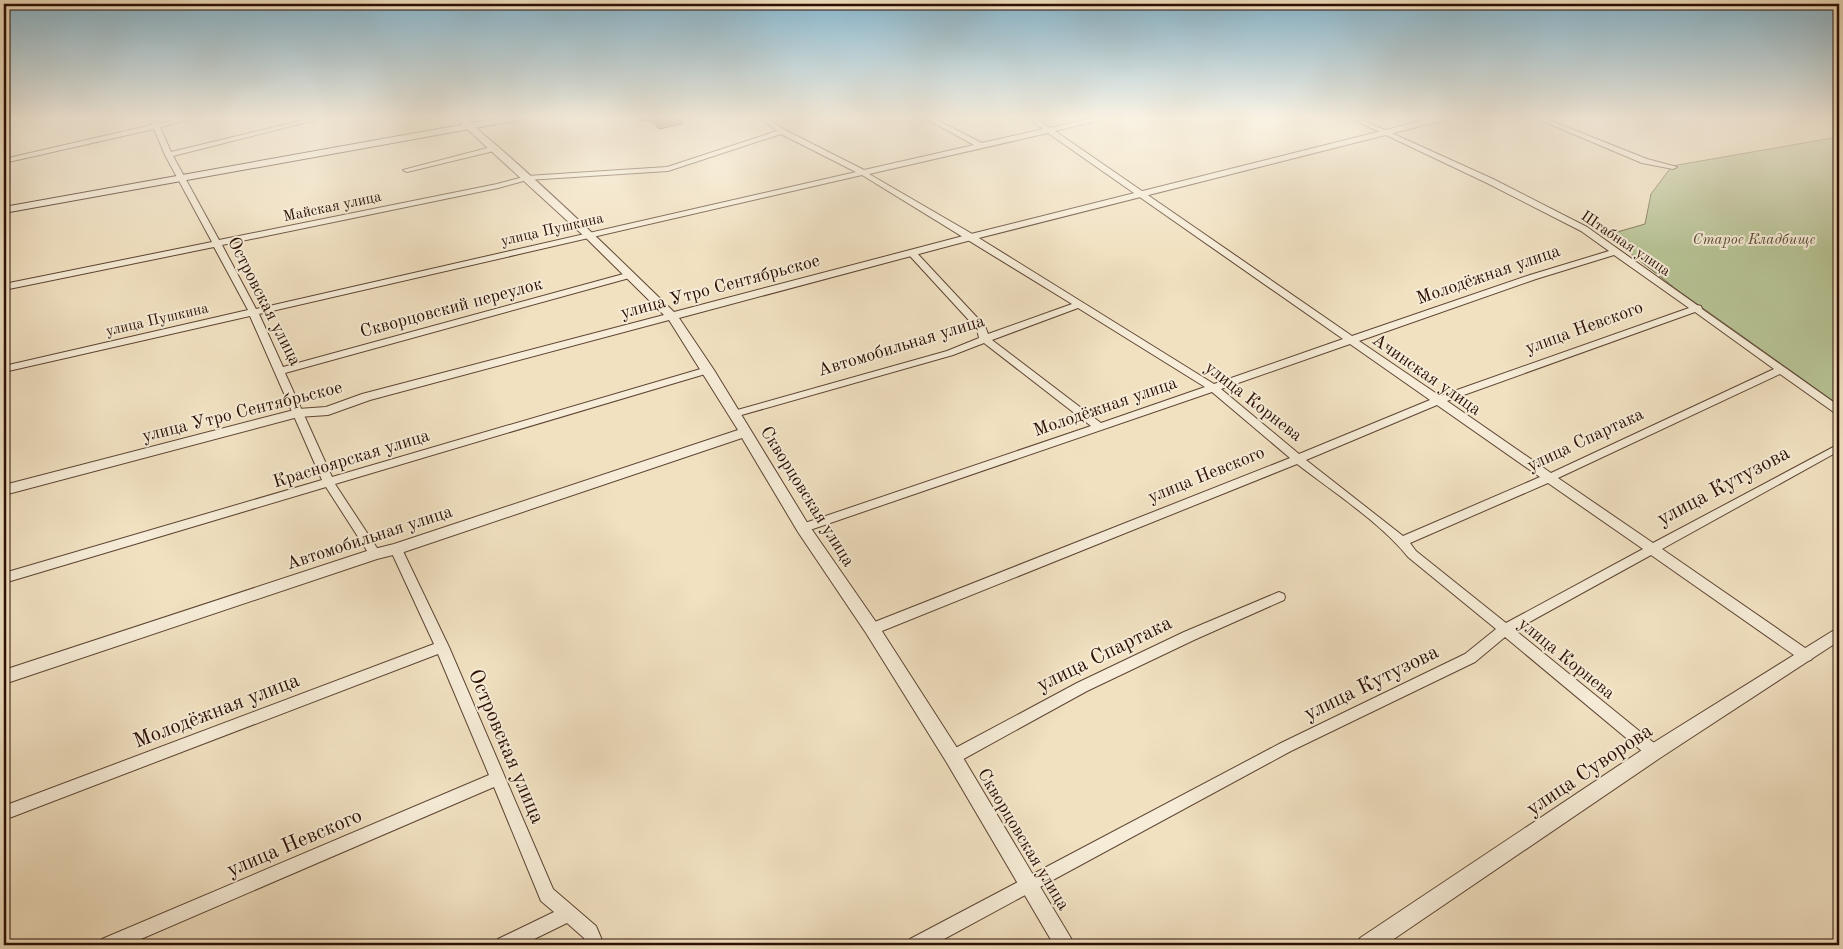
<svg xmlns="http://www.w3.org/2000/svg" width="1843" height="949" viewBox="0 0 1843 949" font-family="'Old Standard TT',serif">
<rect width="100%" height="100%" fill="#f1e1c1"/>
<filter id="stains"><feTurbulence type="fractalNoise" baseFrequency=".004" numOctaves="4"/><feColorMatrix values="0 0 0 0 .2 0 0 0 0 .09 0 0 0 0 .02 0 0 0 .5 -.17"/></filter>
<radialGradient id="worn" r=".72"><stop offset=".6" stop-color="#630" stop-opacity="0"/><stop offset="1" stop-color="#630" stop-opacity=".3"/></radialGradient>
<!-- green -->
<polygon fill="#b7c395" stroke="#72694c" points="1838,137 1839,137 1839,405 1676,289 1607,235 1645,224 1651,194 1672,166"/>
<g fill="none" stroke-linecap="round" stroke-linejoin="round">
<defs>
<g id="minor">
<path d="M149 117H155L158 124 189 117H200L160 127 171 152 317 117H327L173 156 219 240 497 184 527 176 667 167 777 131 764 121 763 120 766 118 785 130 864 170 974 145 923 117H931L982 143 1043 129 1027 117H1034L1050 128 1099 117H1110L1109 118 1055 131 1352 336 1530 275 1609 251 1581 231 1487 183 1348 117H1356L1493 179 1587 227 1697 305 1701 306 1702 309 1839 406V414L1835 413 1780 374 1558 478 1653 543 1839 444V451L1662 549 1811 652 1813 656 1811 660 1806 661 1801 660 1651 555 1515 630 1659 747 1661 752 1659 757 1654 758 1649 757 1505 637 1475 662 1291 751 933 945H908L910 939 1281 743 1465 654 1496 629 1408 557C1381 523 1332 491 1297 464L877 633 872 634 867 633 865 629 867 625 1290 458 1212 392 807 531H799L797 528 799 525 1091 426 984 343 953 355 738 416H730L729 414 730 412 947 351 979 338 977 329 909 255V251H915L985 326 988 334 1072 304 862 175 259 314 283 367 627 273H633L634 275 633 277 285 373 332 477 704 368H712L713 370 712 372 335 484 379 551 381 554 379 557H371L326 487 4 583V573L322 480 250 316 4 372V366L248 310 214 247 4 290V284L212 242 165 155 154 129 4 163V159L152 125ZM1048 133 1343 339 1214 384 974 235 869 174ZM781 134 856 172 256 309 222 245 498 188 527 180 668 171ZM1614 255 1689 308 1440 396 1359 341 1536 279ZM1078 308 1205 387 1101 423 992 340ZM1695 312 1774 369 1551 473 1447 401ZM1350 344 1430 400 1299 454 1221 389ZM1437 405 1540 477 1403 536 1306 460ZM1548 483 1643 549 1506 623 1416 551 1410 543Z"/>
<polygon points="1533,117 1541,117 1647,159 1677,167 1673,169 1642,163"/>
<polygon points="495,146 498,146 498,150 407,172 403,170"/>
<polygon points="396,545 400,546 402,549 449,647 553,889 596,926 604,945 587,945 584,938 567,923 522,945 496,945 498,939 554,912 541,901 494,787 127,945 100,945 102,939 489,775 438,654 4,820 4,806 434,644 390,549 392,546"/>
<polygon points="1279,592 1284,594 1285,597 1284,600 1194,640 1087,691 958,762 953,763 948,762 946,757 948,752 1077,683 1184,632"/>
</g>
<g id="tertiary">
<path d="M454 117H463C537 178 605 245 674 312L967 235 1437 117H1450L1449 119 975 239 679 318 714 370 808 524 878 625 959 751 1075 945H1054L947 763 866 633 798 532 742 438 401 553 377 559 4 684V670L370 550 394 544 738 430 669 320 370 400 328 415 298 417 4 495V485L298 409 326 407 362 394 664 315 585 237Z"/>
<polygon points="1839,627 1839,641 1660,758 1385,945 1357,945 1360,938 1648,746"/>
</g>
<polygon id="secondary" points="505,117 525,117 520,120 4,213 4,207"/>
</defs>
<!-- minor casing -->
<use href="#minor" stroke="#5d4433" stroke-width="2"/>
<!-- tertiary casing -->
<use href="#tertiary" stroke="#5d4433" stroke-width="2"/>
<!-- secondary casing -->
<use href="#secondary" stroke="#2c0f04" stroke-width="2"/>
<!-- minor -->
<use href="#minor" fill="#f6ecd7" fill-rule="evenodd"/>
<!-- tertiary -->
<use href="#tertiary" fill="#f6ecd7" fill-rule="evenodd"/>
<!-- secondary -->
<use href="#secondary" fill="#f6ecd7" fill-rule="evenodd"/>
</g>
<!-- wall -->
<polygon fill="#bc7d6f" stroke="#2c0f04" points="639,117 681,117 682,124 659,129 651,120 642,121"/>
<!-- shaded-wall -->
<g fill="#99665a" stroke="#2c0f04">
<polygon points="642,117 651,117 651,120 642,121"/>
<polygon points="656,117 681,117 682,124 659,129"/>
</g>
<!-- sky -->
<linearGradient id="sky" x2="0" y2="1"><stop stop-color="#89b8d0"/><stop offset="0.47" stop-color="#f9f2e3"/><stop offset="1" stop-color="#f9f2e3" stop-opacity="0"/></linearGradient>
<rect width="1843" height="250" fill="url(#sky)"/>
<g text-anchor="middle" stroke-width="4" stroke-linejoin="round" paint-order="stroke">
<!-- far-street labels -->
<g font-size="15" fill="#2c0f04" stroke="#f6ecd7">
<text transform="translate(332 206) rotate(-12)" y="5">Майская улица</text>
<text transform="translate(552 229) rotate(-13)" y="5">улица Пушкина</text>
<text transform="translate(1626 243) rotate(34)" y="5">Штабная улица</text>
<text transform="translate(157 319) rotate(-13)" y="5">улица Пушкина</text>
</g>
<!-- far-park labels -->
<g font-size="15" font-style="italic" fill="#5d4e37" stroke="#f6ecd7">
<text x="1754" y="244">Старое Кладбище</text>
</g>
<!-- street labels -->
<g font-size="18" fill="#2c0f04" stroke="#f6ecd7">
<text transform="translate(1488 274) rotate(-19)" y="6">Молодёжная улица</text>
<text transform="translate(720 286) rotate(-15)" y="6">улица Утро Сентябрьское</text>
<text transform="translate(265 301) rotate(63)" y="6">Островская улица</text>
<text transform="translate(451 307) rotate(-15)" y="6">Скворцовский переулок</text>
<text transform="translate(1584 327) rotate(-20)" y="6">улица Невского</text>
<text transform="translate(901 345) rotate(-17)" y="6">Автомобильная улица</text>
<text transform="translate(1427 374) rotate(35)" y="6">Ачинская улица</text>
<text transform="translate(1254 401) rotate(38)" y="6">улица Корнева</text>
<text transform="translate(1105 406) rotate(-19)" y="6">Молодёжная улица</text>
<text transform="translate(242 411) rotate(-14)" y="6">улица Утро Сентябрьское</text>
<text transform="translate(1585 439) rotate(-25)" y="6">улица Спартака</text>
<text transform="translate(351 458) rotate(-17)" y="6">Красноярская улица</text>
<text transform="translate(1206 474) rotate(-22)" y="6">улица Невского</text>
<text transform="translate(808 496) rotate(58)" y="6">Скворцовская улица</text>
<text transform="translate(369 537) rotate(-18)" y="6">Автомобильная улица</text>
<text transform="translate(1567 658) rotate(39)" y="6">улица Корнева</text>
<text transform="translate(1024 839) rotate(59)" y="6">Скворцовская улица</text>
</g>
<!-- near-street labels -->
<g font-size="21" fill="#2c0f04" stroke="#f6ecd7">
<text transform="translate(1723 485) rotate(-28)" y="7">улица Кутузова</text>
<text transform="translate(1104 653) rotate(-26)" y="7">улица Спартака</text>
<text transform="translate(1371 682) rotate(-26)" y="7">улица Кутузова</text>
<text transform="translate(216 710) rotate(-21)" y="7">Молодёжная улица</text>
<text transform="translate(507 746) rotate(67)" y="7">Островская улица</text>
<text transform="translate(1589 769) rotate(-34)" y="7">улица Суворова</text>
<text transform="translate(294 842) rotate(-23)" y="7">улица Невского</text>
</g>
</g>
<!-- margin -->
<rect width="1843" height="949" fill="none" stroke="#f1e1c1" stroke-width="20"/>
<rect x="5" y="5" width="1833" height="939" fill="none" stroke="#2c0f04" stroke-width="2.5"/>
<rect x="10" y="10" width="1823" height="929" fill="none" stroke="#2c0f04"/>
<rect width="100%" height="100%" filter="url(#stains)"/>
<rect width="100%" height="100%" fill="url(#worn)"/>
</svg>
